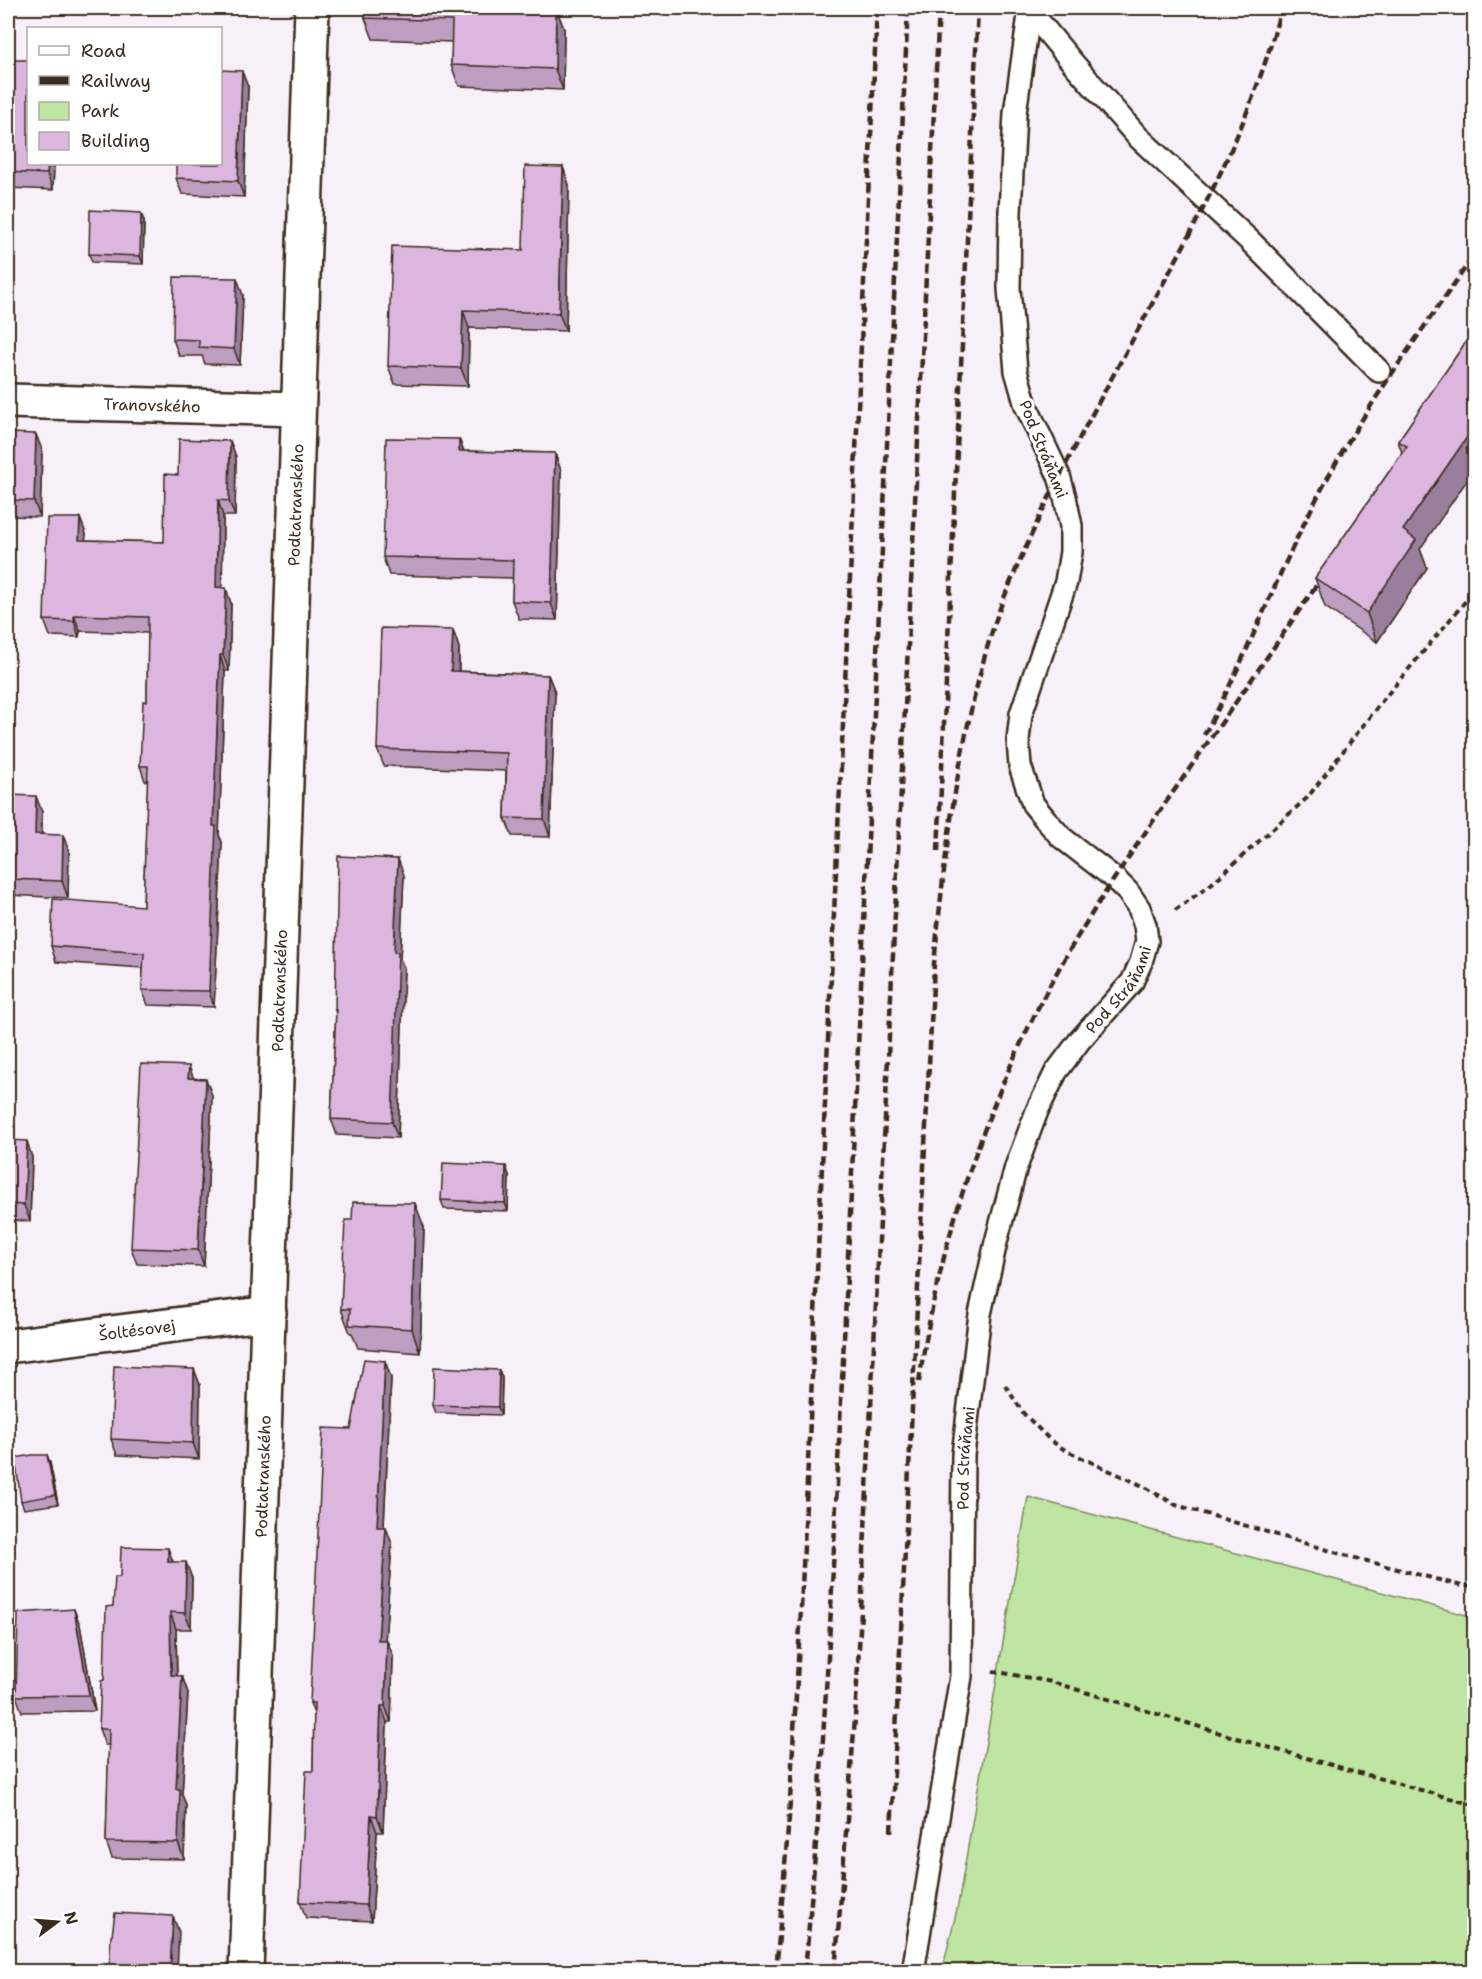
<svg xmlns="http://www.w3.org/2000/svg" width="1482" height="1979" viewBox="0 0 1482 1979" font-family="'Shantell Sans',sans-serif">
<rect width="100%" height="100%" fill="#f8f0f9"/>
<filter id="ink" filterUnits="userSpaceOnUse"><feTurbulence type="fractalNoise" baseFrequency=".0167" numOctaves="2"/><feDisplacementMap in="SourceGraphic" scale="12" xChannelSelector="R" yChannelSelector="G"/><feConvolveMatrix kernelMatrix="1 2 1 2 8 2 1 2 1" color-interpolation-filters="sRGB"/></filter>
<g filter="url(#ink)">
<!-- green -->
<polygon fill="#bee5a1" stroke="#7c8860" stroke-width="1.5" points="1028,1497 1474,1617 1474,1971 942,1971 958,1905"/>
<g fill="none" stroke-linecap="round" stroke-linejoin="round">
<defs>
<g id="lane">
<polyline points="1030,11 1073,63 1138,137 1249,240 1379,371"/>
<path id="s1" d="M913 1972 961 1676 963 1455 980 1314 996 1242 1016 1167 1037 1111 1056 1072 1080 1040 1132 982 1141 962 1147 941 1145 925 1139 908 1128 892 1114 878 1061 837 1046 820 1033 804 1020 766 1018 740 1021 714 1066 582 1071 552V526L1065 497 1059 476 1026 406 1016 371 1009 288 1010 212 1015 113 1030 8"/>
</g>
<g id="street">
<path id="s2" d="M8 401 298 409"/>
<path id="s3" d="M8 1346 269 1313"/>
<path id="s4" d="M246 1972 312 8"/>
</g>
</defs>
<!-- lane casing -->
<use href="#lane" stroke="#3b2a1e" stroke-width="26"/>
<!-- street casing -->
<use href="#street" stroke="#3b2a1e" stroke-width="38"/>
<!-- path -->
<g stroke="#3b2a1e" stroke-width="4" stroke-dasharray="6 4.5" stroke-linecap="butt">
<polyline points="1175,910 1209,886 1307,798 1382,701 1474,591"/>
<polyline points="1005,1385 1024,1414 1050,1440 1065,1450 1143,1486 1176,1505 1348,1556 1462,1586 1474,1586"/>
<polyline points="993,1671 1052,1682 1253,1743 1474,1805"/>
</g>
<!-- lane -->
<use href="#lane" stroke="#fff" stroke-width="21"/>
<!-- street -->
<use href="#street" stroke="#fff" stroke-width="33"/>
<!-- rail -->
<g stroke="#3b2a1e" stroke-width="4.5" stroke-dasharray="9 4.5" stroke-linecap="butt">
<path d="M1204 735C1247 658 1277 574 1318 496 1362 411 1420 334 1474 255"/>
<polyline points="938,851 978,8"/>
<path d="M919 1382C938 1252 978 1127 1037 1010 1075 934 1123 865 1171 795 1223 721 1275 646 1326 571"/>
<path d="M891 1832 934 964C943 873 953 783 975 694 984 657 994 620 1009 586 1051 484 1107 388 1159 291 1209 201 1256 108 1281 8"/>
<polyline points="776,1972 789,1817 801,1609 877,8"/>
<polyline points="805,1972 818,1820 831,1609 908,8"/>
<polyline points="835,1972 855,1718 861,1612 939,8"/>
</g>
</g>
<!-- wall -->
<g fill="#bd9dc0" stroke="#3b2a1e" stroke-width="1.5">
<polygon points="556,8 564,29 563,90 459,86 451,65 452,42 373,39 365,18"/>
<polygon points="8,60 28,164 54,164 53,190 8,188"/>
<polygon points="248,87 244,197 182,194 176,178"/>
<polygon points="563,167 569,185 566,331 469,328 468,386 395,384 388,366 523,250"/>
<polygon points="1474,169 1474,195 1468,178"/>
<polygon points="144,221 143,264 92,262 89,254"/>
<polygon points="243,295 240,365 205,364 202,356 179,356 173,339"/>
<polygon points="1474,330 1420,549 1427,568 1377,642 1325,607 1315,578 1402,453 1398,441"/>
<polygon points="8,433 42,450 40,517 8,516"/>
<polygon points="459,439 464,451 555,453 561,471 557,620 519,619 512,601 513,578 389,575 383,557"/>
<polygon points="230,441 236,457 235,516 223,516 222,588 231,603 229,671 225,671 219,835 222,842 214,1007 148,1005 142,990 143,968 56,962 51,946 143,906 148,782 145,781 140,766 147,702 148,633 80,631 79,637 50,636 44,620 80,518 86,534 85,540 164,542 178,475"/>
<polygon points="453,630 459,648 459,671 548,675 555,692 550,837 512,836 505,818 506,771 384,766 377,749"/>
<polygon points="8,795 42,812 42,834 69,851 68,898 8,895"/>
<polygon points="404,875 400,959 404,968 398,1138 337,1135 331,1119 336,1014 335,1010"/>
<polygon points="194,1079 212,1095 204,1266 137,1264 131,1248"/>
<polygon points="8,1140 32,1157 30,1221 8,1220"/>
<polygon points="509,1175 508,1211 444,1209 441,1200"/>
<polygon points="424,1227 420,1353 358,1348 352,1333 350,1333 341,1309"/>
<polygon points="385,1361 391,1378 384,1527 392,1544 385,1640 393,1656 391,1722 387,1722 383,1832 377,1832 372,1921 306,1918 300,1902 313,1771 314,1714 310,1703 351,1429"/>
<polygon points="194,1369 200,1385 199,1459 117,1455 111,1439"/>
<polygon points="499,1370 502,1378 501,1415 436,1413 433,1405"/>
<polygon points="8,1428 12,1473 8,1473"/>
<polygon points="47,1455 50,1463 58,1504 24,1509 21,1501"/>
<polygon points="173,1562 192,1578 191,1629 176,1629 177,1676 182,1676 188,1693 182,1795 186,1805 184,1859 112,1858 106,1842 109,1745 105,1745 99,1729 104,1680 113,1606 120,1577"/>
<polygon points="80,1625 95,1711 22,1712 16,1696"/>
</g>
<!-- shaded-wall -->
<g fill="#9a7f9c" stroke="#3b2a1e" stroke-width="1.5">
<polygon points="556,8 564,29 563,90 555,69"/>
<polygon points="242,71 248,87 244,197 238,181"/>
<polygon points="48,164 54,164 53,190 47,174"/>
<polygon points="563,167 569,185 566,331 559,313"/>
<polygon points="141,213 144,221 143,264 140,256"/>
<polygon points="237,278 243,295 240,365 234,349"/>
<polygon points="463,310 469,328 468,386 461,368"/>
<polygon points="1474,427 1474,470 1420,549 1427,568 1377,642 1367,613 1403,530"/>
<polygon points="36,434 42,450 40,517 34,501"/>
<polygon points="459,439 465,456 459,451"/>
<polygon points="230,441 236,457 235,516 229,501"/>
<polygon points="555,453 561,471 557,620 551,603"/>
<polygon points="218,500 223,516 222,603 216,587"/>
<polygon points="80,518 86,534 84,555 79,540"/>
<polygon points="226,588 231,603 229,671 223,655"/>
<polygon points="74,615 80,631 79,637 74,621"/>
<polygon points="453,630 459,648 458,689 451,671"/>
<polygon points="220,655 225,671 219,835 222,842 214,1007 209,991 213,826"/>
<polygon points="548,675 555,692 550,837 544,819"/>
<polygon points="36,796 42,812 41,850 35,834"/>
<polygon points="63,835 69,851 68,898 62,881"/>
<polygon points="398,859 404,875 400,959 404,968 398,1138 392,1122 394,952"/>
<polygon points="189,1066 195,1082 188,1078"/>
<polygon points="206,1079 212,1095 204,1266 198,1250"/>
<polygon points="27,1141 32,1157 30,1221 24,1205"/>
<polygon points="506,1166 509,1175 508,1211 505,1203"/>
<polygon points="415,1203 424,1227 420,1353 412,1329"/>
<polygon points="385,1361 391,1378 383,1543 377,1527"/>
<polygon points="194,1369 200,1385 199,1459 193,1443"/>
<polygon points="499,1370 502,1378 501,1415 498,1407"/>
<polygon points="8,1428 12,1473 8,1460"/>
<polygon points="47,1455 50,1463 58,1504 55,1495"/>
<polygon points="386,1527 392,1544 384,1656 378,1640"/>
<polygon points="168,1548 174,1564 168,1562"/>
<polygon points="186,1562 192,1578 191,1629 185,1613"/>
<polygon points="74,1609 80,1625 95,1711 89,1695"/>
<polygon points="170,1612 176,1629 177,1692 171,1675"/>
<polygon points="387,1640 393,1656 391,1722 385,1706"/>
<polygon points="182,1676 188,1693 182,1795 186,1805 184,1859 178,1843 176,1789"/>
<polygon points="381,1706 387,1722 383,1832 377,1816"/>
<polygon points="371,1815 377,1832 372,1921 366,1905"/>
<polygon points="173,1916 179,1932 177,1971 170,1971"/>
</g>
<!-- building -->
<g fill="#dcb6df" stroke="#3b2a1e" stroke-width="1.5">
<polygon points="365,8 556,8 555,69 451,65 452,21 365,18"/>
<polygon points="8,60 28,60 28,164 48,164 47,174 8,172"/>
<polygon points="220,70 242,71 238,181 176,178 176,164 220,164"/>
<polygon points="525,166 563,167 559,313 463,310 461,368 388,366 392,246 523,250"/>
<polygon points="1474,169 1474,182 1468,178"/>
<polygon points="90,210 141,213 140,256 89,254"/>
<polygon points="174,277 237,278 234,349 199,347 199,340 173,339"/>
<polygon points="1474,330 1474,427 1403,530 1416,540 1367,613 1315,578 1407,446 1398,441"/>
<polygon points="8,433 36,434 34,501 8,500"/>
<polygon points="386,438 459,439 459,451 555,453 551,603 512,601 513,560 383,557"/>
<polygon points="179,439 230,441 229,501 218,500 216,587 226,588 223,655 220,655 213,826 216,826 209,991 142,990 144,953 51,946 53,899 143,906 148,766 140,766 143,701 147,702 148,617 74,615 74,621 44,620 47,518 80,518 79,540 164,542 165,474 178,475"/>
<polygon points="381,628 453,630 451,671 548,675 544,819 505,818 507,753 377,749"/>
<polygon points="8,795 36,796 35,834 63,835 62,881 8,879"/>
<polygon points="338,856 398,859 394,952 398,952 392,1122 331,1119 336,1010 335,1010"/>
<polygon points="141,1064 189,1066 188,1078 206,1079 198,1250 131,1248"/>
<polygon points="8,1140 27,1141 24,1205 8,1204"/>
<polygon points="443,1163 506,1166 505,1203 441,1200"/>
<polygon points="353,1202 415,1203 412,1329 349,1325 350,1309 341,1309 345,1220 352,1220"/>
<polygon points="364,1359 385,1361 377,1527 386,1527 378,1640 387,1640 385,1706 381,1706 377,1816 371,1815 366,1905 300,1902 306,1771 313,1771 314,1703 310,1703 323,1428 351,1429"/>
<polygon points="114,1366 194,1369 193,1443 111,1439"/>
<polygon points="434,1367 499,1370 498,1407 433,1405"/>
<polygon points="32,1455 47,1455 55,1495 21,1501 15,1458"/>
<polygon points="121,1547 168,1548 168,1562 186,1562 185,1613 170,1612 171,1675 182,1676 176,1789 180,1789 178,1843 106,1842 109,1729 99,1729 101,1681 104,1680 106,1607 113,1606 115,1577 120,1577"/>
<polygon points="74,1609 89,1695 16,1696 18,1613"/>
<polygon points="115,1913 173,1916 170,1971 109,1971 111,1935 112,1935"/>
<polygon points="298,1969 357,1971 298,1971"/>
</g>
</g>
<g text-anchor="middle" stroke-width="6" stroke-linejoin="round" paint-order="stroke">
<!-- street labels -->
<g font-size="16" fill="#3b2a1e" stroke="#fff">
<text dy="6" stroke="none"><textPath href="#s2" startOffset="144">Tranovského</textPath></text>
<text transform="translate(1044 449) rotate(68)" y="6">Pod Stráňami</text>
<text dy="6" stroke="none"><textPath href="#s4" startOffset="1468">Podtatranského</textPath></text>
<text dy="6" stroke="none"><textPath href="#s1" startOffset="1022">Pod Stráňami</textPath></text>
<text dy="6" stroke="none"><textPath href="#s4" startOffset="982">Podtatranského</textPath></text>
<text dy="6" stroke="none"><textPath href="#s3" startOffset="130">Šoltésovej</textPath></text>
<text dy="6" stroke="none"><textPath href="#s1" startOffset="518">Pod Stráňami</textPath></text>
<text dy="6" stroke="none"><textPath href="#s4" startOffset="496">Podtatranského</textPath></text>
</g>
</g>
<!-- margin -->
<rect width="1482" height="1979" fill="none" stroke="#fff" stroke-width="30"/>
<rect x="15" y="15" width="1452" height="1949" fill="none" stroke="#3b2a1e" stroke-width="2" filter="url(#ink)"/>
<!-- legend -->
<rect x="27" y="27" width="195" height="138" fill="#ffffff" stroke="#b1aaa5" stroke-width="1.5"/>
<rect x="39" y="46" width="30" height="9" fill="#ffffff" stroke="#b1aaa5" stroke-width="1.5"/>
<text x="81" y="57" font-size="18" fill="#3b2a1e">Road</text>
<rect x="39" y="76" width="30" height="9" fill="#3b2a1e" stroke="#b1aaa5" stroke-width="1.5"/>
<text x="81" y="87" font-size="18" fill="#3b2a1e">Railway</text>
<rect x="39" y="102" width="30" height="18" fill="#bee5a1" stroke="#b1aaa5" stroke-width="1.5"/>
<text x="81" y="117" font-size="18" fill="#3b2a1e">Park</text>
<rect x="39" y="132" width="30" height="18" fill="#dcb6df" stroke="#b1aaa5" stroke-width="1.5"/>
<text x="81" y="147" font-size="18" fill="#3b2a1e">Building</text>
<!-- north arrow -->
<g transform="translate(57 1922) rotate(74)" stroke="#ffffff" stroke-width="4.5" paint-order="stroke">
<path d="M0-4.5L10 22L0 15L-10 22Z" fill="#3b2a1e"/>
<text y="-9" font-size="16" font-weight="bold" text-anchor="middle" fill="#3b2a1e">N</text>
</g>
</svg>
